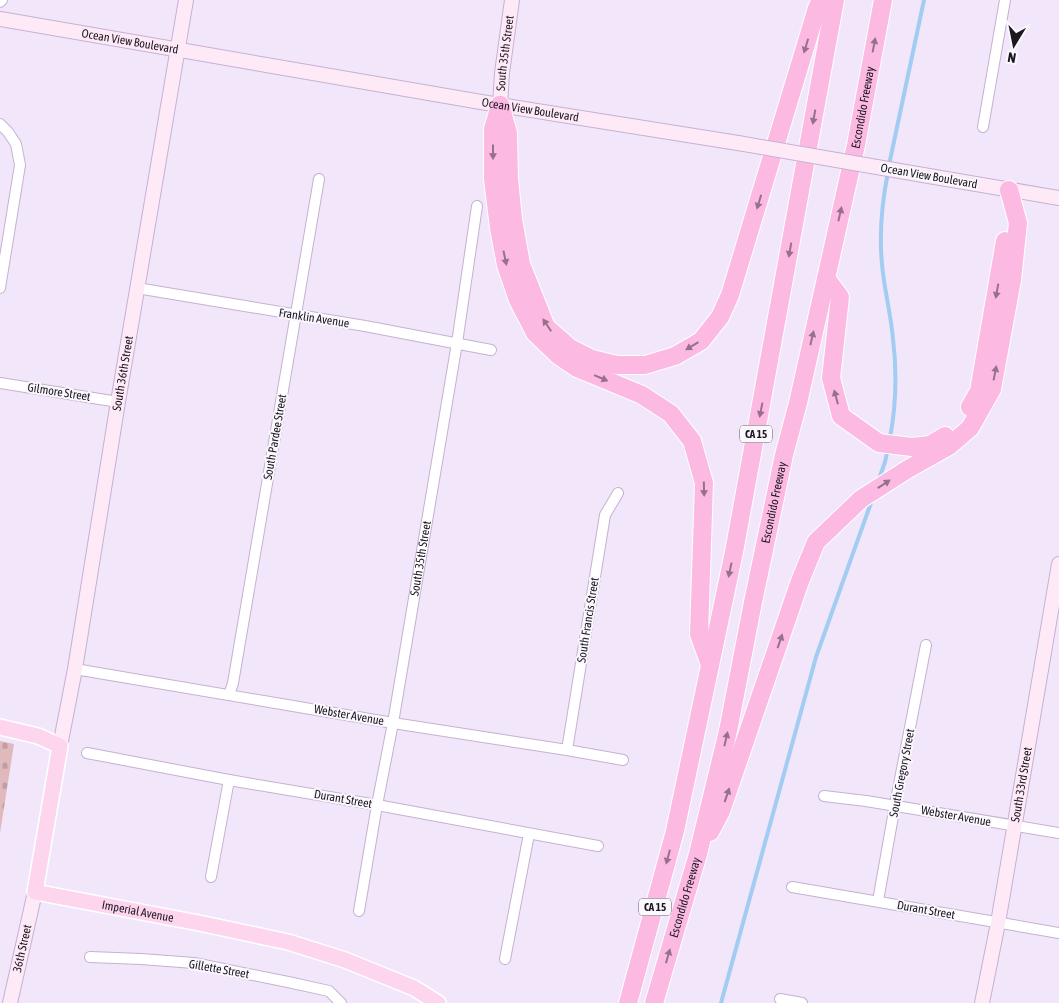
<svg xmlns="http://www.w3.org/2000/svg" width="1059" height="1003" viewBox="0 0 1059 1003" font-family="'Asap Condensed',sans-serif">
<defs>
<pattern id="cemetery-stones" width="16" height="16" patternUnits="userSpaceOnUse" patternTransform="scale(1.25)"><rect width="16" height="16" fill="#e0b9bc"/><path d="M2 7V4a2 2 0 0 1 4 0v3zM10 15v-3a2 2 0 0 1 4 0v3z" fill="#c09ea1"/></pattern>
</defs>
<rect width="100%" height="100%" fill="#f1e6fa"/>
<!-- cemetery -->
<polygon fill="url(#cemetery-stones)" points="0,741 14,744 0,833"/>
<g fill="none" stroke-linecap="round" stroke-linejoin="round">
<!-- stream -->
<g stroke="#a3ccf2" stroke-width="4">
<polyline points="889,165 924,0"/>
<path d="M888 172C882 202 879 233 882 264 884 289 891 314 893 339 897 372 896 406 890 438"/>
<polyline points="879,479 885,462 888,448"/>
<polyline points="721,1003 816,657 872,500"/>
</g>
<defs>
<g id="street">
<polyline points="0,2 2,0"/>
<polyline points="0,124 8,132 16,144 20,165 0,288"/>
<polyline points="983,127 1005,0"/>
<polyline points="137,288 365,326 491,350"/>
<polyline points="0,383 118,402"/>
<polyline points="75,669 393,723 567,750 623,760"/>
<polyline points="229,695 233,683 319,179"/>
<polyline points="567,750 605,515 618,493"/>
<polyline points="87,753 229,780 377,805 598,846"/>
<polyline points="824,796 866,801 1059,833"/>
<polyline points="211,877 229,780"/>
<polyline points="792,887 1059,933"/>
<polyline points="878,901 895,805 926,645"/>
<path id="s1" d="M359 911 377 805 393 723 457 343 477 206"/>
<polyline points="90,957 141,959 194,963 288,982 329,991 341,1003"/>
<polyline points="505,959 529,834"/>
<polyline points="780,999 802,1003"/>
</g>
<g id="secondary">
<path id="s2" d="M0 19 481 102 738 143"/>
<path id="s3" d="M500 105 502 73 512 0"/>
<polyline points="923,175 1059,198"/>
<path id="s4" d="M60 746 75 669 118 402 186 0"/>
<path id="s5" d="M10 1003 35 892"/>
<path id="s6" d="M982 1003 998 923 1059 564"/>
</g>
<g id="primary">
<path id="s7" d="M0 727 38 736 60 746 35 892 199 923 288 942 345 960 414 988 438 1003"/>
</g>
<g id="highway">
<polyline points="500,105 508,133 509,179 513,219 521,264 546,327 570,348 592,359 617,365 645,365 675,356 701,341 720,317 730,295 817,8 821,0"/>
<polyline points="500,105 493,129 493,179 499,228 506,265 518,300 535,333 558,355 577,368 642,395 671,414 692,441 704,483 699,634 710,665"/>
<polyline points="826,278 840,297 831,378 841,416 879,443 912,447 930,445 945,436"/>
<polyline points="970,407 979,391 1005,241"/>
<polyline points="710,832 721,811 800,581 816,542 861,499 908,469 949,446 970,428 992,389 1012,280 1018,223 1009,190"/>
<polyline points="628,1003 675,831 734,552 835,0"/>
<path id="s8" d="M654 1003 698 854 728 731 753 602 784 455 798 403 856 145 883 0"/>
</g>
</defs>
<!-- street casing -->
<use href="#street" stroke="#c4b2d2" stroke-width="12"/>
<!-- secondary casing -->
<use href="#secondary" stroke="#c4b2d2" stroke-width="16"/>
<!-- primary casing -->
<use href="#primary" stroke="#fff" stroke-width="18"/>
<!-- highway casing -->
<use href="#highway" stroke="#fff" stroke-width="20"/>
<!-- street -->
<use href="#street" stroke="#fff" stroke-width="10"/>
<!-- secondary -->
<use href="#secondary" stroke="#feeaf7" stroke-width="14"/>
<!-- primary -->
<use href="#primary" stroke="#fdd6ee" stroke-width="15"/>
<!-- highway -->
<use href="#highway" stroke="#fcbae3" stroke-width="18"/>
<defs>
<polyline id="secondary-bridge" points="738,143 923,175"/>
</defs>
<!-- secondary-bridge casing -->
<use href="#secondary-bridge" stroke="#c4b2d2" stroke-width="16" stroke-linecap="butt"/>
<!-- secondary-bridge -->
<use href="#secondary-bridge" stroke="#feeaf7" stroke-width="14"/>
</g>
<!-- one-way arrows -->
<defs><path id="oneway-solid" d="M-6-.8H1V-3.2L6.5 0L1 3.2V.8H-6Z" transform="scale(1.25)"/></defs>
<g fill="#97708c">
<use href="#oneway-solid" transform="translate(874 45) rotate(-79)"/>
<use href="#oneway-solid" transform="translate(806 46) rotate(107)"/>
<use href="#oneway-solid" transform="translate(814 117) rotate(100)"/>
<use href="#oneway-solid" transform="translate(493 152) rotate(90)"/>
<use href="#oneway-solid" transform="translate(759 202) rotate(107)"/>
<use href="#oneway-solid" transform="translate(840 214) rotate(-77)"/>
<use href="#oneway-solid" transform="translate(790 250) rotate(100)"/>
<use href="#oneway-solid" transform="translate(505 258) rotate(78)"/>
<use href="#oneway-solid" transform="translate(997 291) rotate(100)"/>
<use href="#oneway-solid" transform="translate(547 325) rotate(-124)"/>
<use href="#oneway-solid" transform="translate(812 338) rotate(-77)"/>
<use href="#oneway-solid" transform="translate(692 346) rotate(149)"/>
<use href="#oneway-solid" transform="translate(995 373) rotate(-79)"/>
<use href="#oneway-solid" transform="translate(601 378) rotate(23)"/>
<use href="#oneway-solid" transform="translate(836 397) rotate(-105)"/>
<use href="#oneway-solid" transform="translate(761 410) rotate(101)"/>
<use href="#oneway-solid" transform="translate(884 484) rotate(-33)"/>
<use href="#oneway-solid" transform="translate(704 489) rotate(89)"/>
<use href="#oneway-solid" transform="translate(730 570) rotate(102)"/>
<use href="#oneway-solid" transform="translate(780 641) rotate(-71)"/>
<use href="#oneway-solid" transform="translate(726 739) rotate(-77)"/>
<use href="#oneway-solid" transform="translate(727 795) rotate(-71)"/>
<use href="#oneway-solid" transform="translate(668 857) rotate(105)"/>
<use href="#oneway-solid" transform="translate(668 956) rotate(-74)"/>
</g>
<g text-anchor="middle" stroke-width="4" stroke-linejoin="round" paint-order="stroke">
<!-- shield labels -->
<g fill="#faf7fd" stroke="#5f5a63" stroke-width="1">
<rect x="740" y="425.5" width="32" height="17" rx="4"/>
<rect x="639" y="898.5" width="32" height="17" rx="4"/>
</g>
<g font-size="11" font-weight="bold" fill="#1c1621">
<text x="756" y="438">CA 15</text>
<text x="655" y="911">CA 15</text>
</g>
<!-- street labels -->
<g font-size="12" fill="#1c1621" stroke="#faf7fd">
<text dy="4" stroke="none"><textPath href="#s2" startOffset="132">Ocean View Boulevard</textPath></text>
<text dy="4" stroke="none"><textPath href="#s3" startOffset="52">South 35th Street</textPath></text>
<text dy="4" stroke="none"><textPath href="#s8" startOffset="920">Escondido Freeway</textPath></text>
<text dy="4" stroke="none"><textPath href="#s2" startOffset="538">Ocean View Boulevard</textPath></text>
<text transform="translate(929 176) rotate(10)" y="4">Ocean View Boulevard</text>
<text transform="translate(314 318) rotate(9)" y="4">Franklin Avenue</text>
<text dy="4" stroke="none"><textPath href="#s4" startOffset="378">South 36th Street</textPath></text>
<text transform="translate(59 392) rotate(9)" y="4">Gilmore Street</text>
<text transform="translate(275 437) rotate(-80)" y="4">South Pardee Street</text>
<text dy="4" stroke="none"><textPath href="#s8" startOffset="515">Escondido Freeway</textPath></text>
<text dy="4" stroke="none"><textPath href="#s1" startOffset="358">South 35th Street</textPath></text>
<text transform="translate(588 620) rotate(-81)" y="4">South Francis Street</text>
<text transform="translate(349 715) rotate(10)" y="4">Webster Avenue</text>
<text transform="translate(902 773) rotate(-79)" y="4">South Gregory Street</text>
<text dy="4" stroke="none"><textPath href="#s6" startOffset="222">South 33rd Street</textPath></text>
<text transform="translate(343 799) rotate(10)" y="4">Durant Street</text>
<text transform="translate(956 816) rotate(10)" y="4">Webster Avenue</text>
<text dy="4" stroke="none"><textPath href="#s8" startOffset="110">Escondido Freeway</textPath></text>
<text transform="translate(926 910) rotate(10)" y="4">Durant Street</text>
<text dy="4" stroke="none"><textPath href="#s7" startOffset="316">Imperial Avenue</textPath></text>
<text dy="4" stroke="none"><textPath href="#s5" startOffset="56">36th Street</textPath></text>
<text transform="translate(219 969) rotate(10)" y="4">Gillette Street</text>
</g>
</g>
<!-- north arrow -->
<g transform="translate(1014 45) rotate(190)" stroke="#faf7fd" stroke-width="4" paint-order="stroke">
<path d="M0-4L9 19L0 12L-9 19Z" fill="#1c1621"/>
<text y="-8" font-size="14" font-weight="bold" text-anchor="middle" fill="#1c1621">N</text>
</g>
</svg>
